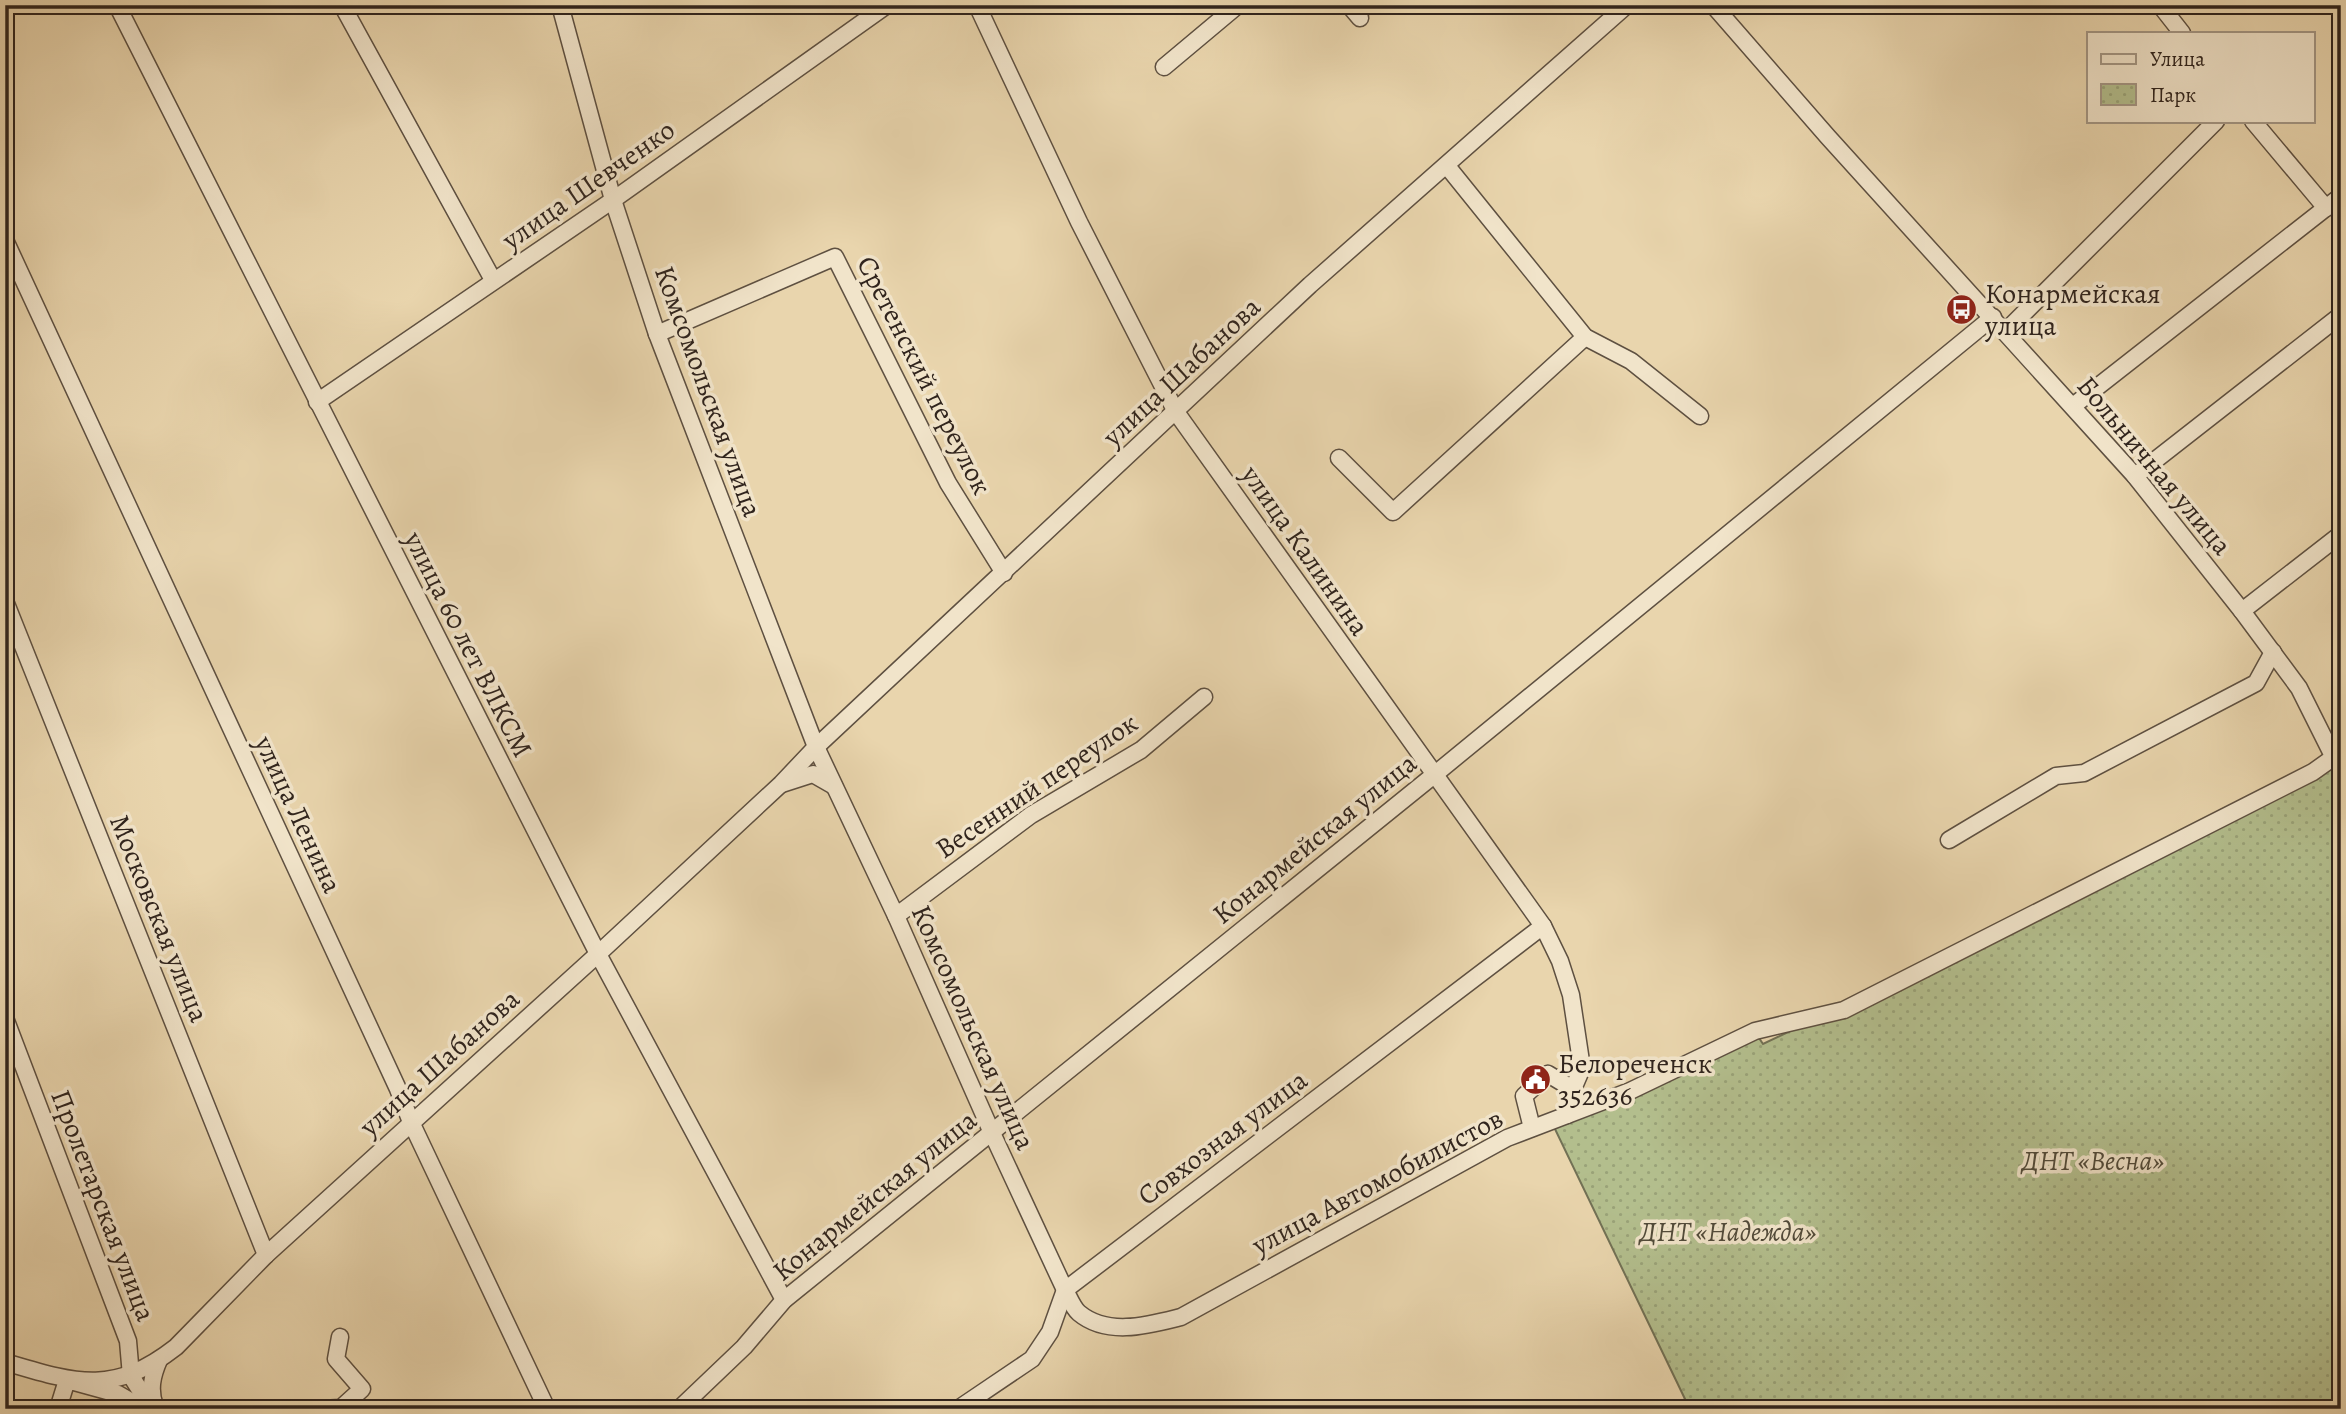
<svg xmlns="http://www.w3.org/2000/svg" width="2346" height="1414" viewBox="0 0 2346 1414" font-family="Alegreya,serif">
<defs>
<pattern id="park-dots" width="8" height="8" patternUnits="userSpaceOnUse" patternTransform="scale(1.75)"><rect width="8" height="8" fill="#b3be8d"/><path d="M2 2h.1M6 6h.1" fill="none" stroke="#9aa379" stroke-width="1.8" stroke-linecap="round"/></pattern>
</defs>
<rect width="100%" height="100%" fill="#e9d5ad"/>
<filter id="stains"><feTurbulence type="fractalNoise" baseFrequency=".00286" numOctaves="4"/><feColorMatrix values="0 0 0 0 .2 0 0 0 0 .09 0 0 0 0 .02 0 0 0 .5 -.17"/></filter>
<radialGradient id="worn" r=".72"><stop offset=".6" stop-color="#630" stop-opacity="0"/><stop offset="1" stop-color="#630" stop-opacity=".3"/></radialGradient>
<!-- park -->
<polygon fill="url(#park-dots)" stroke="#727155" stroke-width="2" points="2341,757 2341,1409 1669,1409 1685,1399 1554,1127 1757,1035 1763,1044 1862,997"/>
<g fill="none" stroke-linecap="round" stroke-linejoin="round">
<defs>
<g id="minor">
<polyline points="117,5 598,954 784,1300"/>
<polyline points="342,5 493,280"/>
<path d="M560 5 613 200 657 334 816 747 896 916 992 1133 1065 1290C1069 1297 1073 1308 1079 1313 1108 1337 1149 1325 1181 1317L1507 1138 1630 1091 1755 1031 1844 1010 2313 772 2341 752"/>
<polyline points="977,5 1079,222 1176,412 1543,926 1560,961 1571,995 1582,1068 1573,1089 1567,1115"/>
<polyline points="1349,5 1360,18"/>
<polyline points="1713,5 1828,137 2135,476 2242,611 2299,688 2334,758"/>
<polyline points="2160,5 2182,33"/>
<polyline points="1164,67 1238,5"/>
<polyline points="2253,121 2326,208"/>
<polyline points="1447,166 1585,337 1631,361 1700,416"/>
<polyline points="5,240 398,1089 411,1122 547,1409"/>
<polyline points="2006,331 2216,121"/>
<polyline points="657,334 835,257 948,483 1004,573"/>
<polyline points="317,402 613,200 887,5"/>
<polyline points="2073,406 2341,196"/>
<polyline points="1339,458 1393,512 1585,337"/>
<polyline points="2135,476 2341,315"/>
<polyline points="5,601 266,1255"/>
<polyline points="2242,611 2341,534"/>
<polyline points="782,784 813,774 834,786"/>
<polyline points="1949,840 2056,776 2084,773 2256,683 2273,652"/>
<polyline points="896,916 1031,815 1141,750 1204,697"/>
<polyline points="5,1018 128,1341 131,1376 152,1409"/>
<polyline points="1532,1128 1524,1096 1548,1074 1573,1089"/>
<path d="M5 1362C76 1383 113 1396 176 1347L266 1255 598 954 781 784 816 747 1310 285 1627 5"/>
<path d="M155 1406C149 1390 152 1376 159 1360"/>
<polyline points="58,1409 67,1380 118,1394 144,1409"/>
<polyline points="320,1409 341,1408 362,1389 336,1359 340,1337"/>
<polyline points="679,1409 744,1347 784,1300 1434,775 1993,317"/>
<polyline points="958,1409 1032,1359 1050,1332 1065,1290 1543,926"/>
</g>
</defs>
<!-- minor casing -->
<use href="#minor" stroke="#5e5041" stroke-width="19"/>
<!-- minor -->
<use href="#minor" stroke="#f1e4ca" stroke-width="16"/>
</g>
<!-- icons -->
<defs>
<symbol id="bus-disc" viewBox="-11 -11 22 22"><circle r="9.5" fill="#8f2418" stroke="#f1e4ca"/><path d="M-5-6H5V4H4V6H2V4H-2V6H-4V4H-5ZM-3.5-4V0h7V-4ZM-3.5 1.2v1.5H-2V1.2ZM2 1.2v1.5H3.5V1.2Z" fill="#fff"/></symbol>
<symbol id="civic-disc" viewBox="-11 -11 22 22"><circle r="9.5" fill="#8f2418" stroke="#f1e4ca"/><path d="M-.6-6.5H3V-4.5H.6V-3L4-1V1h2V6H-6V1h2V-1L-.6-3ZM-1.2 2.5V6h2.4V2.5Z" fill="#fff"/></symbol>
</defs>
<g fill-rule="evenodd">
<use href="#bus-disc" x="1944" y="292" width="35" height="35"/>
<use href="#civic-disc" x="1518" y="1062" width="35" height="35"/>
</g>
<g text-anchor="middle" stroke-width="7" stroke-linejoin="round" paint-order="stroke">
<!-- street labels -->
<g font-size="28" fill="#30241d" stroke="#f1e4ca">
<text transform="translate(588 184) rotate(-35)" y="10">улица Шевченко</text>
<text transform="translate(1181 371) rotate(-43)" y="10">улица Шабанова</text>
<text transform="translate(925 375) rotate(63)" y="10">Сретенский переулок</text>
<text transform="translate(709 391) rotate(70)" y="10">Комсомольская улица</text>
<text transform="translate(2155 465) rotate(50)" y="10">Больничная улица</text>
<text transform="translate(1306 550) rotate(55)" y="10">улица Калинина</text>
<text transform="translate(469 644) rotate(63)" y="10">улица 60 лет ВЛКСМ</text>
<text transform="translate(1036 785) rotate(-34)" y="10">Весенний переулок</text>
<text transform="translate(299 814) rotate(65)" y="10">улица Ленина</text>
<text transform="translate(1314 838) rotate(-39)" y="10">Конармейская улица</text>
<text transform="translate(160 918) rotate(68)" y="10">Московская улица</text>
<text transform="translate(974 1027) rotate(66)" y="10">Комсомольская улица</text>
<text transform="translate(439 1062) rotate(-42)" y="10">улица Шабанова</text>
<text transform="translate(1222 1137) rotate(-37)" y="10">Совхозная улица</text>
<text transform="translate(1377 1181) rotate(-28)" y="10">улица Автомобилистов</text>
<text transform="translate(874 1195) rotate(-39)" y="10">Конармейская улица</text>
<text transform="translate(104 1205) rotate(69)" y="10">Пролетарская улица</text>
</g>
<!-- poi labels -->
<g font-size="28" fill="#30241d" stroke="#f1e4ca" text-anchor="start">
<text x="1985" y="303">Конармейская<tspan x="1985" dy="32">улица</tspan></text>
<text x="1558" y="1073">Белореченск<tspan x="1558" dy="32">352636</tspan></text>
</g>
<!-- park labels -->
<g font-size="28" font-style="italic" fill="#514a39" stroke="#f1e4ca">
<text x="2093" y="1170">ДНТ «Весна»</text>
<text x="1728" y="1241">ДНТ «Надежда»</text>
</g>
</g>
<!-- margin -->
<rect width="2346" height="1414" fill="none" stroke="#e9d5ad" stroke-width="28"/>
<rect x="7" y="7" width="2332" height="1400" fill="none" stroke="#30241d" stroke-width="3.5"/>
<rect x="14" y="14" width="2318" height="1386" fill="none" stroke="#30241d" stroke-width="2"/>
<!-- legend -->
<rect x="2087" y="32" width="228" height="91" fill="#f1e4ca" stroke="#a49785" stroke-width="2"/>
<rect x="2101" y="54" width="35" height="10" fill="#f1e4ca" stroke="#a49785" stroke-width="2"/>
<text x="2150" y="66" font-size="21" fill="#30241d">Улица</text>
<rect x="2101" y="84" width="35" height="21" fill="url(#park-dots)" stroke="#a49785" stroke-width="2"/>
<text x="2150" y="102" font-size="21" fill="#30241d">Парк</text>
<rect width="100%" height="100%" filter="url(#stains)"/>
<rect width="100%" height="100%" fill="url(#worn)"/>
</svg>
